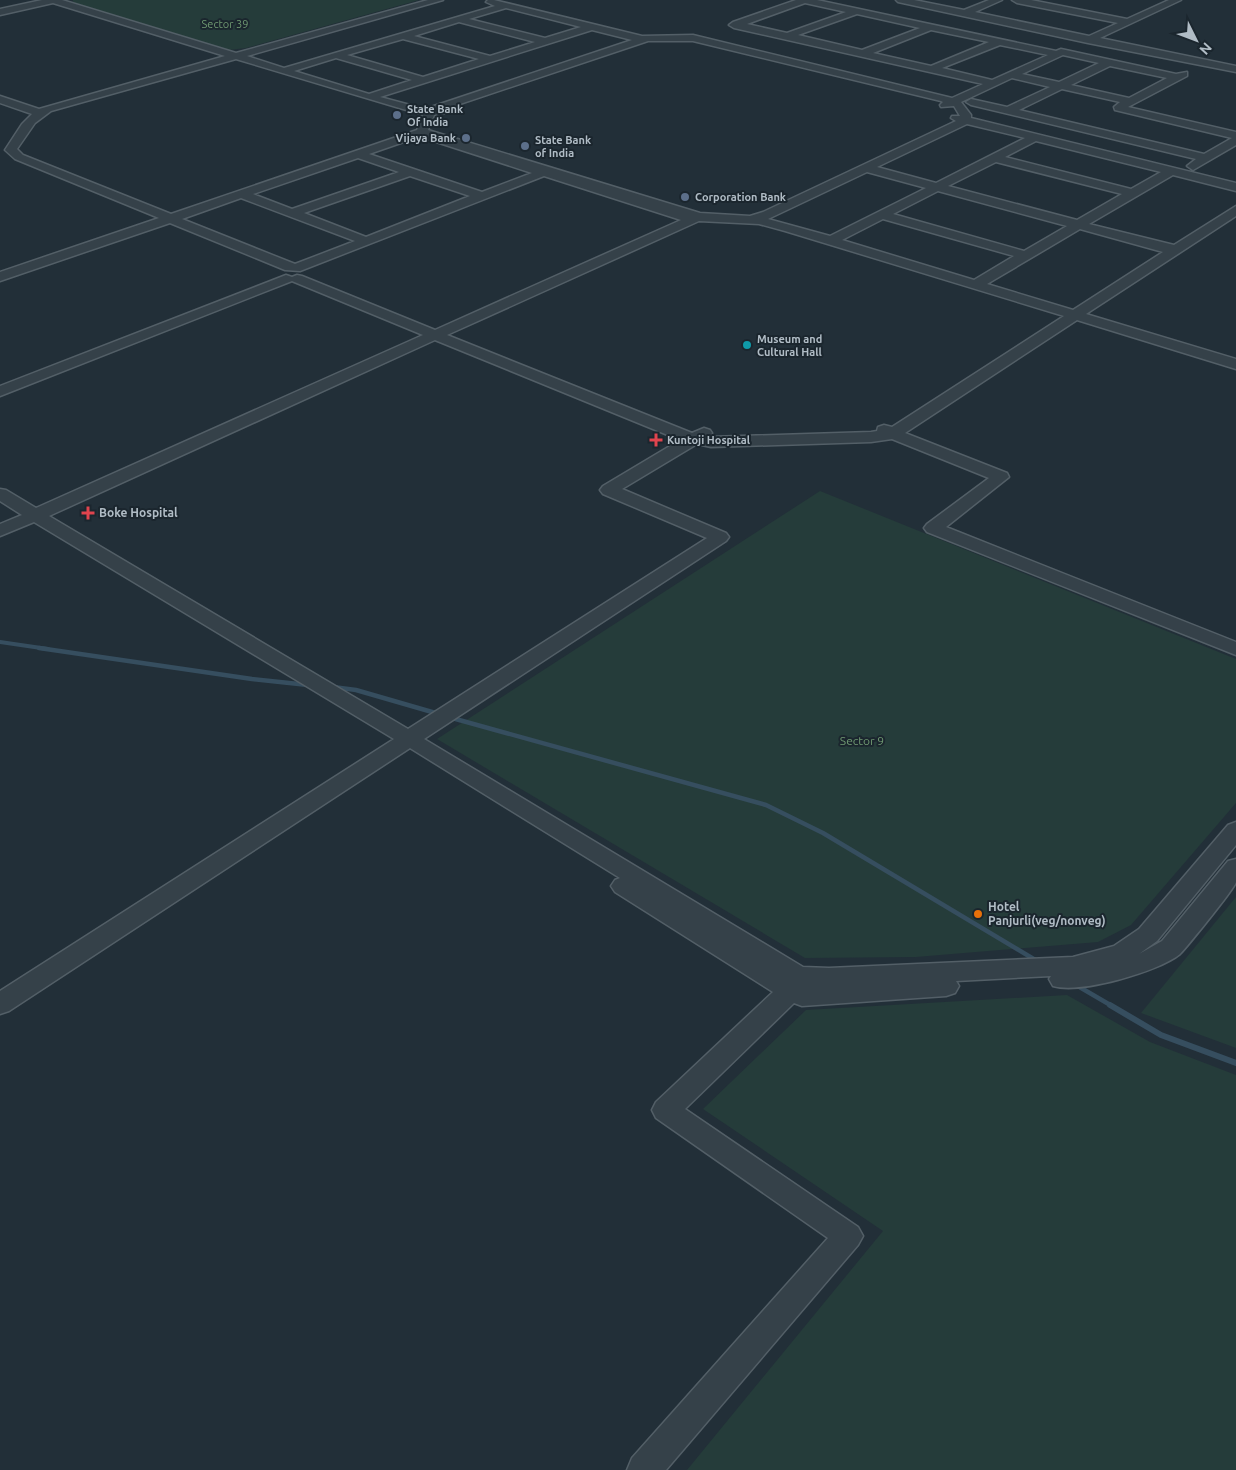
<svg xmlns="http://www.w3.org/2000/svg" width="1236" height="1470" viewBox="0 0 1236 1470" font-family="Ubuntu,sans-serif">
<rect width="100%" height="100%" fill="#222f38"/>
<!-- green -->
<g fill="#253c3a">
<polygon points="73,0 419,0 246,48 229,50 78,4 73,2"/>
<polygon points="820,491 1236,659 1236,803 1131,925 1098,942 916,957 805,958 437,739"/>
<polygon points="1236,897 1236,1048 1141,1013"/>
<polygon points="1067,995 1150,1042 1236,1075 1236,1470 687,1470 883,1231 703,1109 806,1010"/>
</g>
<g fill="none" stroke-linecap="round" stroke-linejoin="round">
<!-- stream-far2 -->
<polyline stroke="#364e5f" stroke-width="4" points="0,642 48,649"/>
<!-- stream-far1 -->
<g stroke="#364e5f" stroke-width="4.5">
<polyline points="39,648 252,679 308,685"/>
<polyline points="333,687 356,690 439,714"/>
<polyline points="452,718 766,805 823,833 1037,961"/>
<polyline points="1076,985 1112,1006"/>
</g>
<!-- stream -->
<polyline stroke="#364e5f" stroke-width="6" points="1110,1005 1161,1035 1236,1063"/>
<defs>
<g id="minor">
<path d="M42 0H62L236 53 428 0H443L247 56 284 68 495 6 486 2 488 0H494L642 36 693 35 952 98 983 84 734 28 729 25 733 22 796 0H817L1056 51 1061 49 1176 74 1187 72V76L1128 107 1236 132V145L1193 170 1187 166 1196 159 971 105 966 102 971 99 1007 107 1050 87 1012 78 961 102 971 115V118L1236 183V191L1173 175 1089 224 1174 245 1236 206V216L1086 314 1236 359V369L1077 320 905 433 1007 473 1009 477 946 527 1236 642V655L927 532 924 528 927 524 989 478 892 439 871 442 711 447 697 444 622 489 726 533 729 537 726 541 424 739 803 967 829 968 1073 957 1114 946 1139 929 1228 825 1236 822V845L1157 941 1139 954 1162 941 1228 861 1236 859C1236 866 1236 875 1236 882 1235 888 1186 948 1180 954 1158 972 1080 994 1053 986L1049 979 1051 976 956 981 959 986 955 993 946 996 802 1006 794 1003 685 1109 858 1227 863 1236 858 1245 666 1470H627L632 1458 828 1238 656 1118 652 1110 656 1102 773 992 615 892 611 886 615 880 620 878 410 748 9 1011 0 1014V991L394 739 34 522 0 536V524L22 515 0 501V489L6 490 36 508 423 335 292 281 0 396V386L286 275 292 277 297 275 302 276 435 330 681 220 544 176 300 271 285 270 170 223 0 281V272L159 218 15 159 5 150 22 124 32 114 0 103V96L39 109 225 56 53 3 0 15V9ZM805 3 846 12 787 33 747 24ZM506 8 581 27 545 38 469 19ZM857 14 920 28 862 50 798 35ZM459 22 535 42 490 56 414 36ZM592 30 632 40 425 109 380 97ZM931 30 989 42 931 66 873 53ZM403 39 479 59 423 77 347 55ZM648 41H693L941 101 943 102 940 105 941 107 954 106 960 116H952L951 118 956 121 763 212 750 216 700 213 428 130 434 115 445 113 446 111 445 109ZM1000 45 1048 55 992 80 942 68ZM1063 55 1099 63 1059 82 1022 74ZM336 58 412 80 369 94 294 71ZM236 59 423 115 417 130 171 214 23 155 17 149 35 123 51 111ZM1110 66 1167 78 1129 98 1071 85ZM1062 89 1120 102 1114 107 1115 110 1232 138 1204 154 1019 110ZM967 124 1025 138 936 183 877 167ZM421 136 424 138 532 173 482 192 369 154ZM1036 141 1161 172 1131 189 1005 157ZM358 158 399 172 292 209 253 194ZM996 162 1122 194 1077 220 948 186ZM867 172 926 188 830 236 768 219ZM410 176 470 196 366 237 304 213ZM938 191 1067 226 1024 251 893 214ZM241 198 355 241 295 264 182 219ZM883 219 1014 256 974 280 842 240ZM699 221 759 224 785 231 1064 316 892 427 884 425 878 427 877 431 871 432 711 437H709L712 433 710 430 704 428 692 433 447 335ZM1080 229 1163 252 1073 310 987 284ZM435 340 680 440 603 486 600 490 603 494 707 538 408 729 49 516Z"/>
<polygon points="896,0 914,0 964,10 989,0 1002,0 975,12 1089,36 1118,23 1017,3 1012,0 1031,0 1127,19 1169,0 1181,0 1100,38 1236,66 1236,72 1088,43 898,2"/>
</g>
</defs>
<!-- minor casing -->
<use href="#minor" stroke="#535f67" stroke-width="3"/>
<!-- minor -->
<use href="#minor" fill="#354149" fill-rule="evenodd"/>
</g>
<!-- markers -->
<g fill="#5c6f8a" stroke="#1b262e" stroke-width="2">
<circle cx="397" cy="115" r="5"/>
<circle cx="466" cy="138" r="5"/>
<circle cx="525" cy="146" r="5"/>
<circle cx="685" cy="197" r="5"/>
</g>
<circle fill="#0f9aa8" stroke="#1b262e" stroke-width="2" cx="747" cy="345" r="5"/>
<g fill="#e0444e" stroke="#1b262e" stroke-width="2">
<path d="M653.5 432.5h5v5h5v5h-5v5h-5v-5h-5v-5h5z"/>
<path d="M85.5 505.5h5v5h5v5h-5v5h-5v-5h-5v-5h5z"/>
</g>
<circle fill="#e8710a" stroke="#1b262e" stroke-width="2" cx="978" cy="914" r="5"/>
<g text-anchor="middle" stroke-width="4" stroke-linejoin="round" paint-order="stroke">
<!-- far-park labels -->
<g font-size="11" fill="#709a72" stroke="#1b262e">
<text x="225" y="28">Sector 39</text>
</g>
<!-- far-poi labels -->
<g font-size="11" font-weight="bold" fill="#b0bcc5" stroke="#1b262e" text-anchor="start">
<text x="407" y="113">State Bank<tspan x="407" dy="13">Of India</tspan></text>
<text x="456" y="142" text-anchor="end">Vijaya Bank</text>
<text x="535" y="144">State Bank<tspan x="535" dy="13">of India</tspan></text>
<text x="695" y="201">Corporation Bank</text>
<text x="757" y="343">Museum and<tspan x="757" dy="13">Cultural Hall</tspan></text>
<text x="667" y="444">Kuntoji Hospital</text>
</g>
<!-- poi labels -->
<g font-size="12" font-weight="bold" fill="#b0bcc5" stroke="#1b262e" text-anchor="start">
<text x="99" y="517">Boke Hospital</text>
<text x="988" y="911">Hotel<tspan x="988" dy="14">Panjurli(veg/nonveg)</tspan></text>
</g>
<!-- park labels -->
<g font-size="12" fill="#709a72" stroke="#1b262e">
<text x="862" y="745">Sector 9</text>
</g>
</g>
<!-- north arrow -->
<g transform="translate(1196 40) rotate(132)" stroke="#1b262e" stroke-width="4" paint-order="stroke">
<path d="M0-4L9 19L0 12L-9 19Z" fill="#b0bcc5"/>
<text y="-8" font-size="14" font-weight="bold" text-anchor="middle" fill="#b0bcc5">N</text>
</g>
</svg>
